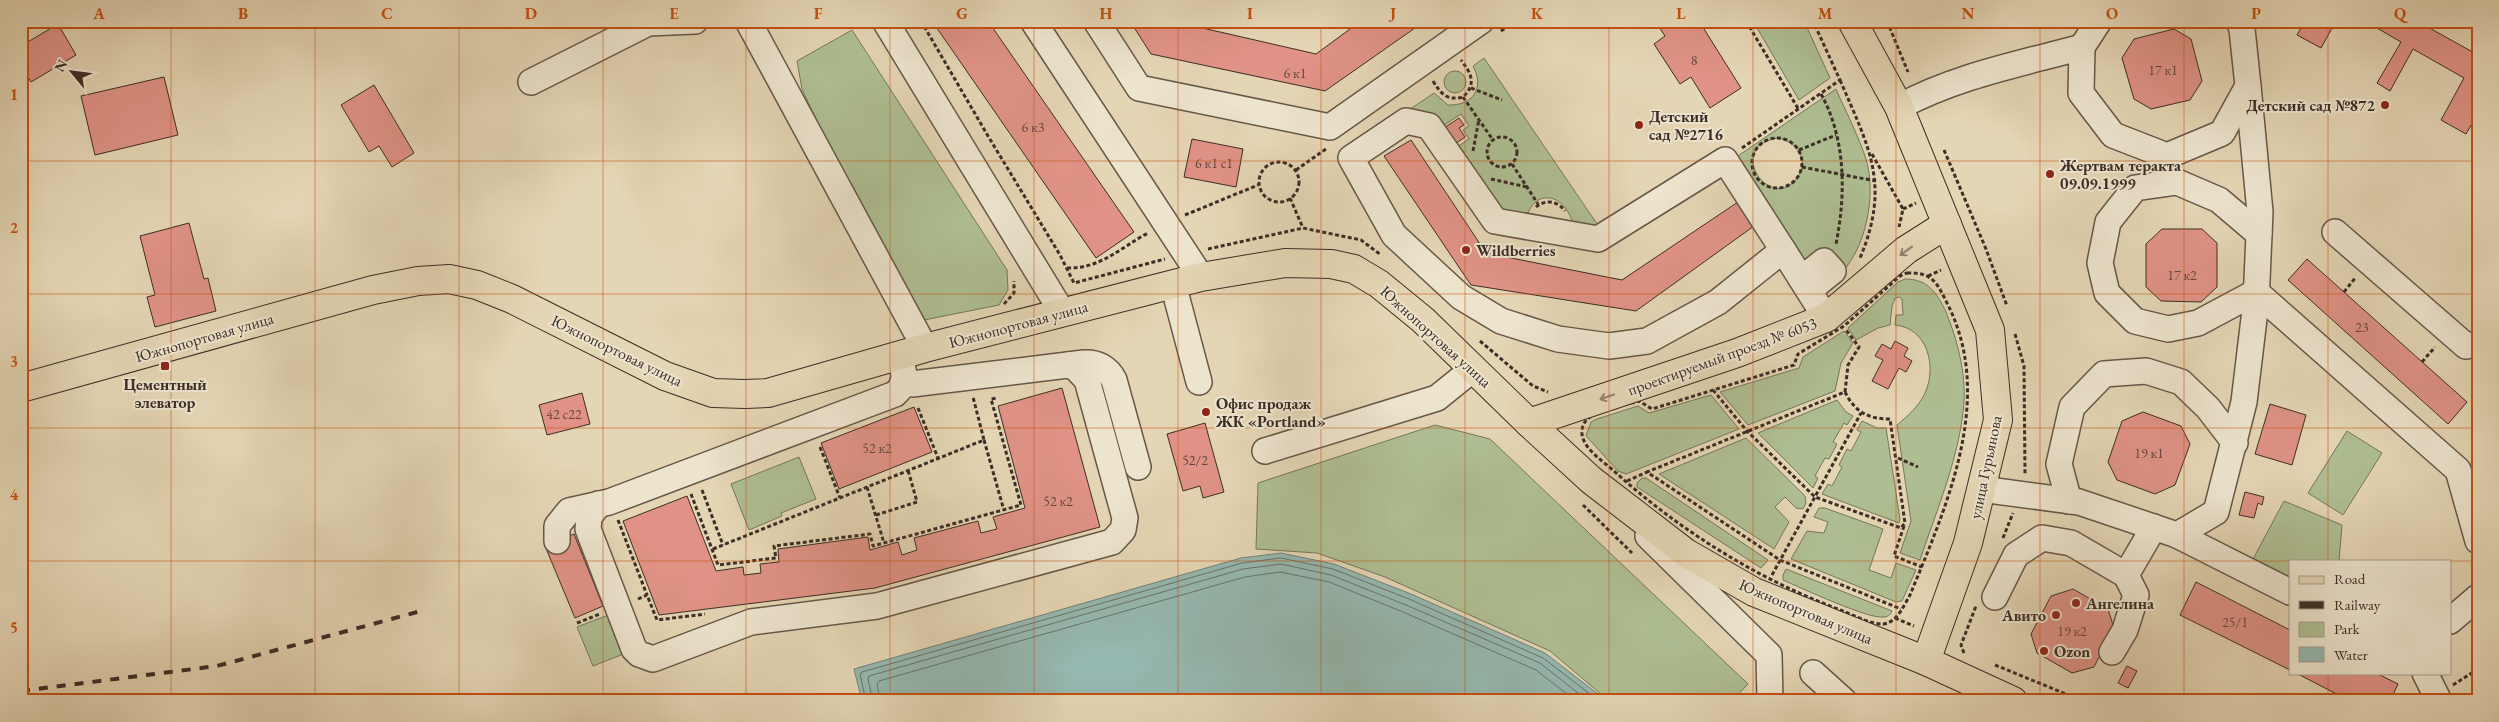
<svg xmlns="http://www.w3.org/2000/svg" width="2499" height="722" viewBox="0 0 2499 722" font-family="'EB Garamond',serif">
<rect width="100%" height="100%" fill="#e4d5b4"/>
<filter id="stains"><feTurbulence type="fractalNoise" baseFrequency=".004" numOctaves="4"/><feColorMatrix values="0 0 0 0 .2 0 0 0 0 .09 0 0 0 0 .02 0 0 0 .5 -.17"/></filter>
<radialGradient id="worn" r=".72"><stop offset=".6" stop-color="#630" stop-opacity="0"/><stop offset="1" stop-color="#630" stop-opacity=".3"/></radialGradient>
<!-- green -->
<g fill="#aebe92" stroke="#75765c" fill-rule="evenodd">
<polygon points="1753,21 1804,21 1830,78 1799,100"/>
<polygon points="852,30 1007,270 1008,290 999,305 919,321 842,176 802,89 797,61"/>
<path d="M1484 58 1597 224 1590 228 1573 225C1566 193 1534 187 1526 219L1499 214 1454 149 1469 139 1463 130 1469 126 1461 114 1438 129 1397 118 1434 93 1448 105C1473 106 1485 88 1473 66Z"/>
<circle cx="1455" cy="82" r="11"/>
<path d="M1836 89C1846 112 1858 135 1866 159 1877 194 1866 252 1837 277 1831 281 1824 285 1818 289L1732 160ZM1778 138C1797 142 1810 160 1797 178 1770 214 1724 146 1778 138Z"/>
<path d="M1905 279C1928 279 1937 293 1946 312 1957 339 1966 373 1964 402 1960 456 1937 509 1920 560L1900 553 1911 521 1897 425C1908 416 1919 406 1925 393 1937 367 1928 328 1895 325L1896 315H1903L1902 299 1899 297 1895 298 1892 306 1890 325 1878 328 1856 340 1848 328 1898 282Z"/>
<polygon points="1844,331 1853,343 1841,363 1835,391 1748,425 1720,392 1799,368 1803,357"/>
<polygon points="1711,395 1739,429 1626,474 1618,471 1586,436 1591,422 1597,419 1638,406 1649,413"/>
<polygon points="1837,400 1846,412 1853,416 1847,425 1844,423 1833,442 1837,444 1829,459 1825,458 1815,476 1818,478 1813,488 1758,433"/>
<polygon points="1862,421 1877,428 1886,428 1900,519 1899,523 1822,494 1828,484 1832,486 1842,467 1839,465 1847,449 1851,451 1861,432 1857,430"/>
<polygon points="1435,425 1490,439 1748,684 1732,701 1609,701 1550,651 1385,577 1317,553 1256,549 1258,483"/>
<polygon points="2347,431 2382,453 2343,515 2308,493"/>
<polygon points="1746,438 1805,496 1806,503 1803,509 1796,508 1785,497 1775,507 1789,522 1774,549 1659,474"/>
<polygon points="799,457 816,499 781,513 782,516 749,530 731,484"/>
<polygon points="1642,478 1646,478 1768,560 1761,568 1637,487 1637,483"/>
<polygon points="2284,501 2342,525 2339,561 2290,561 2290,580 2253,559"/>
<polygon points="1819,508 1825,508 1883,529 1869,570 1891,578 1896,563 1916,570 1902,601 1896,602 1791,559 1807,531 1824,533 1828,522 1814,517"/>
<path d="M1786 569 1892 611C1890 615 1888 617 1883 617 1868 619 1801 588 1783 580V575Z"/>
<polygon points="611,614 626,653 593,666 577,627"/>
</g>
<!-- water -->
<polygon fill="#95b8b0" stroke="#718079" points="1281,553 1334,564 1411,594 1545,653 1607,701 862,701 854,669 1241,558"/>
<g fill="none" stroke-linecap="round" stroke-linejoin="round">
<!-- shore -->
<g stroke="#68726c" stroke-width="1">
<polyline points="866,701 860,674 862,672 1242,563 1281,558 1333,569 1409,599 1543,658 1599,701"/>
<polyline points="873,701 868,679 869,676 1243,569 1281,564 1331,575 1406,605 1540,663 1588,701"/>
<polyline points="880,701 877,684 879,681 1245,577 1280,572 1329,582 1403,612 1536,670 1576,701"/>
</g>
</g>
<!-- building -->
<g fill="#df9285" stroke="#3c2d27">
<polygon points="932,21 988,21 1134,232 1096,258"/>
<polygon points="1130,21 1172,21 1316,54 1361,21 1425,21 1325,91 1151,54"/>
<polygon points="1655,21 1699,21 1741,88 1710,108 1691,77 1680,84 1654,44 1665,36"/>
<polygon points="2305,21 2336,21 2321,48 2297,35"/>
<polygon points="2365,21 2417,21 2478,55 2478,113 2466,134 2441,120 2464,78 2413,49 2390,91 2377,83 2401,42"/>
<polygon points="58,24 76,55 31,82 21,65 21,46"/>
<polygon points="2174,29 2191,39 2202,81 2190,100 2151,109 2134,99 2122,58 2134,39"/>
<polygon points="164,77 178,135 95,155 81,96"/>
<polygon points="374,85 414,153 392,167 379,146 369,152 341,105"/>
<polygon points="1459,118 1464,125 1459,128 1465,137 1455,144 1444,128"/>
<polygon points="1192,139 1243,149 1236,187 1184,177"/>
<polygon points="1411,140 1486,253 1622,280 1738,202 1754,226 1636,311 1471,285 1384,156"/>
<polygon points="189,223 204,279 208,278 216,311 155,327 147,297 155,295 140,236"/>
<polygon points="2162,229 2202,229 2217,243 2217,287 2201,302 2161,301 2146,287 2146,244"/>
<polygon points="2307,259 2467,402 2448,424 2288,280"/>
<polygon points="1895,341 1908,348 1904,356 1912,361 1906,372 1899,368 1888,389 1872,381 1883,360 1875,356 1882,344 1891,349"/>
<polygon points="1062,388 1100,527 875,588 659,615 623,521 687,496 716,571 743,567 744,575 761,573 760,564 779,562 778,549 868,537 870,550 898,542 902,555 917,550 914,538 978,521 981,533 997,529 993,517 1025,508 998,406"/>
<polygon points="582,393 590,424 547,435 539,405"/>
<polygon points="2270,404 2306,415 2292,465 2255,454"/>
<polygon points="914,407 932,452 839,489 821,443"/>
<polygon points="2143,412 2181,426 2190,444 2175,485 2155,494 2117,480 2108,462 2122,421"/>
<polygon points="1205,423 1224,492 1203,498 1200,486 1183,491 1167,434"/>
<polygon points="2245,492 2264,497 2262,505 2258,503 2254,518 2239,515"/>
<polygon points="574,534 603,606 575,618 545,546"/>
<polygon points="2196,582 2290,630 2290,670 2180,615"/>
<polygon points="2073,589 2108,609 2114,628 2094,667 2072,673 2037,653 2031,634 2051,596"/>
<polygon points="2127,666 2137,671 2128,688 2118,683"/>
<polygon points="2296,673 2376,673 2398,684 2390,701 2350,701"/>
</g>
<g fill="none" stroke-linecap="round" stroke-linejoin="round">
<defs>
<g id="minor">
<polyline points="748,21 925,348"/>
<polyline points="885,21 1062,312"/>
<polyline points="1033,21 1201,277"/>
<polyline points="1096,21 1139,88 1330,127 1481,21"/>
<polyline points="2099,21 2082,47 2081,93 2113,135 2167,156 2222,133 2248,86 2242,29 2239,21"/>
<polyline points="531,82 648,23 695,21"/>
<path d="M1899 107C1956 76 2020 64 2082 47"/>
<polygon points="1406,121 1429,126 1495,221 1598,239 1725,160 1783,250 1718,302 1647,341 1609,346 1558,339 1501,321 1461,297 1394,235 1351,158"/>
<polyline points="2335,232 2466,346 2478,344"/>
<polyline points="2259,234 2219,200 2177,182 2135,188 2108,222 2100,263 2107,293 2135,321 2168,329 2198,323 2256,292 2458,470 2478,541"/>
<polyline points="1783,250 1826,318"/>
<polygon points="1824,261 1833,271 1818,283 1809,273"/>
<polyline points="1173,284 1199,382"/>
<path d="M904 380 912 384 1084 363C1097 362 1108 368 1114 380L1138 467"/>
<polyline points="1265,451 1437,398 1473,369"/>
<polyline points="1981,489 2079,502 2177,535 2216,512 2244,402 2256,302 2260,212 2248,86"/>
<polyline points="2069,501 2059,464 2072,407 2104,374 2146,371 2181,382 2208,408 2235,443"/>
<polyline points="599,504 589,517 588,529 634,649 639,654 653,659 751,622 877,606 1112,542 1123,530 1125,518 1087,380 1076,368 1068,365"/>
<polyline points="2177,535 2290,592"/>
<polyline points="1648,536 1769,655 1770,701"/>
<path d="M557 541V526L569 511 609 502 895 394C908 383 904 371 900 356"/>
<polyline points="1995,597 2016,555 2042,538 2071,543 2126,575 2154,527"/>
<polyline points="2450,621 2478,597"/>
<polyline points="2112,652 2125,630 2136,595 2126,575"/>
<polyline points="1813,673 1844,701"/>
<polyline points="2425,673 2439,701"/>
</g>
<g id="major">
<polyline points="1852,21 1899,107 1990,330 1998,420 1968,543 1926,661"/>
<polyline points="21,388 373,290 418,281 449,279 477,285 512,299 665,376 713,393 745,394 768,393 925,348 1201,277 1285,263 1331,264 1354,269 1379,284 1423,320 1529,423 1591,480 1686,553 1754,592 1926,661 2013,701"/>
<polyline points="1529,423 1737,353 1826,318 1906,250 1947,224"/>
</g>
</defs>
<!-- minor casing -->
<use href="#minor" stroke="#66574a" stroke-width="28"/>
<!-- major casing -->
<use href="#major" stroke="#3c2d27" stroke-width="30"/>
<!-- path -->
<g stroke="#3c2d27" stroke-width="3" stroke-dasharray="4 2.5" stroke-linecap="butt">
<polyline points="921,21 988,136 1060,255 1074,283 1165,259"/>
<polyline points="1746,21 1799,110"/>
<polyline points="1887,21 1908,72"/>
<polyline points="1501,31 1515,21"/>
<path d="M1840 80C1869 148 1891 184 1860 258"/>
<path d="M1433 81C1441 94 1447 101 1463 97 1477 84 1471 73 1461 60"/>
<polyline points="1471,88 1502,100"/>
<path d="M1821 94C1846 139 1846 194 1836 244"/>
<polyline points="1463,97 1493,140"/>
<circle cx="1502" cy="152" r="15"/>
<circle cx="1777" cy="163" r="25"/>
<polyline points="1742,148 1840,80 1813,21"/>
<polyline points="1799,150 1836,135"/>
<polyline points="1944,150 1986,249 2007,306"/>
<polyline points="1473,151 1479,119"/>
<polyline points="1872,154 1903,209 1899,227"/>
<circle cx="1279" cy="182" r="20"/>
<polyline points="1512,164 1538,204"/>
<polyline points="1802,167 1876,181"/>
<polyline points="1296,170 1326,149"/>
<polyline points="1491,179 1527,187"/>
<polyline points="1290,198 1303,228"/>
<path d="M1536 207C1545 199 1558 201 1565 211"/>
<polyline points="1903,209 1916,203"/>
<polyline points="1185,215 1258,185"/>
<polyline points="1208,249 1303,228 1361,240 1381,255"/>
<path d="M1067 268C1100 269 1120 248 1148 233"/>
<path d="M1907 273C1933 272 1937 283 1948 305 1995 399 1947 505 1910 595 1904 605 1897 623 1883 624 1870 624 1855 616 1843 611 1759 580 1680 531 1614 471 1603 461 1580 447 1582 430 1584 409 1623 406 1639 401L1652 409 1794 365 1798 354 1844 326 1900 276Z"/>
<polyline points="1928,276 1941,270"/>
<polyline points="2344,292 2356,277"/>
<polyline points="1004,304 1014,293 1014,281"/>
<polyline points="2015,334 2024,366 2025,474"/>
<polyline points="1480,341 1533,386 1548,392"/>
<polyline points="2422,362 2435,347"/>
<path d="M1713 390 1747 431 1815 497 1901 528 1905 523 1890 419C1868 419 1855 412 1845 392L1647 472 1780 560 1901 609"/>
<polyline points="1845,392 1848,365 1859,347 1846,330"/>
<polyline points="918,408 938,458"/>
<polyline points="984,440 1003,507"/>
<polyline points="820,447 840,498"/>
<polyline points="1898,458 1918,467"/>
<polyline points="1627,481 1647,472"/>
<polyline points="867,487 884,543"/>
<polyline points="702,490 723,545"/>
<polyline points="691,494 718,565 776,558 774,546 870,534 873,546 1021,505 991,399 997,398"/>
<polyline points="1583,505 1632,553"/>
<polyline points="876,515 917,502 908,470"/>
<polyline points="618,520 647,595"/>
<polyline points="1904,526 1894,556 1922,567"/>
<polyline points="2003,538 2013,513"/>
<polyline points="713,549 984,440 973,397"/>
<polyline points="1772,575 1861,413"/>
<polyline points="638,599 647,595 657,620 705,614"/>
<polyline points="1895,618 1914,626"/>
<polyline points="577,623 600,614"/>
<polyline points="1964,653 1961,645 1976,606"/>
<polyline points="1995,665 2083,701"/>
<polyline points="2453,685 2478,669"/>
</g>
<!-- minor -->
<use href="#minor" stroke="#ede4ce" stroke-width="25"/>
<!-- major -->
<use href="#major" stroke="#e4d5b4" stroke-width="28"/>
<!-- rail -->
<polyline stroke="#3c2d27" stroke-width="4" stroke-dasharray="9 9" stroke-linecap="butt" points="21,691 217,666 421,611"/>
</g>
<!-- one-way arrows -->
<defs><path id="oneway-shaft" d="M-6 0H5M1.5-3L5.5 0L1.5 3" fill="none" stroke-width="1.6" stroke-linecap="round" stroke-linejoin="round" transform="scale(1.25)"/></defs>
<g stroke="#90816e">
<use href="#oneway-shaft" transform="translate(1906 251) rotate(144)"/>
<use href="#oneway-shaft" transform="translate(1607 397) rotate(161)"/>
</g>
<!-- grid -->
<path fill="none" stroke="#c65011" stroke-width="1" stroke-opacity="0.55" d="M171 21V701M315 21V701M459 21V701M603 21V701M746 21V701M890 21V701M1034 21V701M1178 21V701M1321 21V701M1465 21V701M1609 21V701M1753 21V701M1896 21V701M2040 21V701M2184 21V701M2328 21V561M21 161H2478M21 294H2478M21 428H2478M21 561H2290M2450 561H2478M2328 673V701"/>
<!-- markers -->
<g fill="#8f2418" stroke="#ede4ce" stroke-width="2">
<circle cx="2385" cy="105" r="5"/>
<circle cx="1639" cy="125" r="5"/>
<circle cx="2050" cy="174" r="5"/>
<circle cx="1466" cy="250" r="5"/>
<rect x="160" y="361" width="10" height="10" rx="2.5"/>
<circle cx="1206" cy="412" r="5"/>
<circle cx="2076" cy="603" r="5"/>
<circle cx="2056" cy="615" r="5"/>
<circle cx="2044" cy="651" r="5"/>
</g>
<g text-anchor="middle" stroke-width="4" stroke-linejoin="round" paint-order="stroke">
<!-- number labels -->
<g font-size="14" fill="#65463e">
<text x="1694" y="65">8</text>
<text x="2163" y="75">17 к1</text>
<text x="1295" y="78">6 к1</text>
<text x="1033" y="132">6 к3</text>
<text x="1214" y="168">6 к1 с1</text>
<text x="2182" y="280">17 к2</text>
<text x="2362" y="332">23</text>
<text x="564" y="419">42 с22</text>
<text x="877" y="453">52 к2</text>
<text x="2149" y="458">19 к1</text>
<text x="1195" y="465">52/2</text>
<text x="1058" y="506">52 к2</text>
<text x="2235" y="627">25/1</text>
<text x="2072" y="636">19 к2</text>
</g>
<!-- poi labels -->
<g font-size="16" font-weight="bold" fill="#3c2d27" stroke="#ede4ce" text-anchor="start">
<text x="2375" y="111" text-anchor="end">Детский сад №872</text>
<text x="1649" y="122">Детский<tspan x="1649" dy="18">сад №2716</tspan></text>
<text x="2060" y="171">Жертвам теракта<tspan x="2060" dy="18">09.09.1999</tspan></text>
<text x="1476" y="256">Wildberries</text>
<text x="165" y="390" text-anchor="middle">Цементный<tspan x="165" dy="18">элеватор</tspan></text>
<text x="1216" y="409">Офис продаж<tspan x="1216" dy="18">ЖК «Portland»</tspan></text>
<text x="2086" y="609">Ангелина</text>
<text x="2046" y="621" text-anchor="end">Авито</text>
<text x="2054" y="657">Ozon</text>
</g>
<!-- street labels -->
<g font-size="16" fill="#3c2d27" stroke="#ede4ce">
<text transform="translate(1018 324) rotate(-15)" y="6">Южнопортовая улица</text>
<text transform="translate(1436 336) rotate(42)" y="6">Южнопортовая улица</text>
<text transform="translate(204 337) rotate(-16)" y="6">Южнопортовая улица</text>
<text transform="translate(617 350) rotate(26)" y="6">Южнопортовая улица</text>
<text transform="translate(1722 356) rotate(-20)" y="6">проектируемый проезд № 6053</text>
<text transform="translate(1985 467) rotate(-78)" y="6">улица Гурьянова</text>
<text transform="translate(1806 611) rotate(23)" y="6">Южнопортовая улица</text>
</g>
</g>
<!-- margin -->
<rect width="2499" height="722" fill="none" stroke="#e4d5b4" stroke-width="55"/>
<!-- legend -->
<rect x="2289" y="560" width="162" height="115" fill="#ede4ce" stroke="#a69b8b"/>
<rect x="2299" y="576" width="25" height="8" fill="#e4d5b4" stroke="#a69b8b"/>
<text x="2334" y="584" font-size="15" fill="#3c2d27">Road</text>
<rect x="2299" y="601" width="25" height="8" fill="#3c2d27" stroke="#a69b8b"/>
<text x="2334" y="610" font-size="15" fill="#3c2d27">Railway</text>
<rect x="2299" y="622" width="25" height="15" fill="#aebe92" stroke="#a69b8b"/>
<text x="2334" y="634" font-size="15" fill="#3c2d27">Park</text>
<rect x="2299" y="647" width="25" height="15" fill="#95b8b0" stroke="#a69b8b"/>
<text x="2334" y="660" font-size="15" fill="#3c2d27">Water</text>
<!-- north arrow -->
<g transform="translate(72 72) rotate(299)" stroke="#ede4ce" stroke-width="4" paint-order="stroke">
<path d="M0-4L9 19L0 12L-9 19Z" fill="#3c2d27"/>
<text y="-8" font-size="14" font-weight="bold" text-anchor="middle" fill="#3c2d27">N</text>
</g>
<rect x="28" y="28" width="2444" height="666" fill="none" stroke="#c65011" stroke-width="2"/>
<g font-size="16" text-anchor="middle" font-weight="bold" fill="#c65011">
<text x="99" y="19">A</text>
<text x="243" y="19">B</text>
<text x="387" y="19">C</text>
<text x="531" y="19">D</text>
<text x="674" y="19">E</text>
<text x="818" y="19">F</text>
<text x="962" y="19">G</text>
<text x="1106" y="19">H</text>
<text x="1250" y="19">I</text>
<text x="1393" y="19">J</text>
<text x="1537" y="19">K</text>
<text x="1681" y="19">L</text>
<text x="1825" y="19">M</text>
<text x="1968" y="19">N</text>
<text x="2112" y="19">O</text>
<text x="2256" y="19">P</text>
<text x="2400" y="19">Q</text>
<text x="14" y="100">1</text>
<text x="14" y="233">2</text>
<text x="14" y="367">3</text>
<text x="14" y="500">4</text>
<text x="14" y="633">5</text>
</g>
<rect width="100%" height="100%" filter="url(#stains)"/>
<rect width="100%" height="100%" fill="url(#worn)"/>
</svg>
